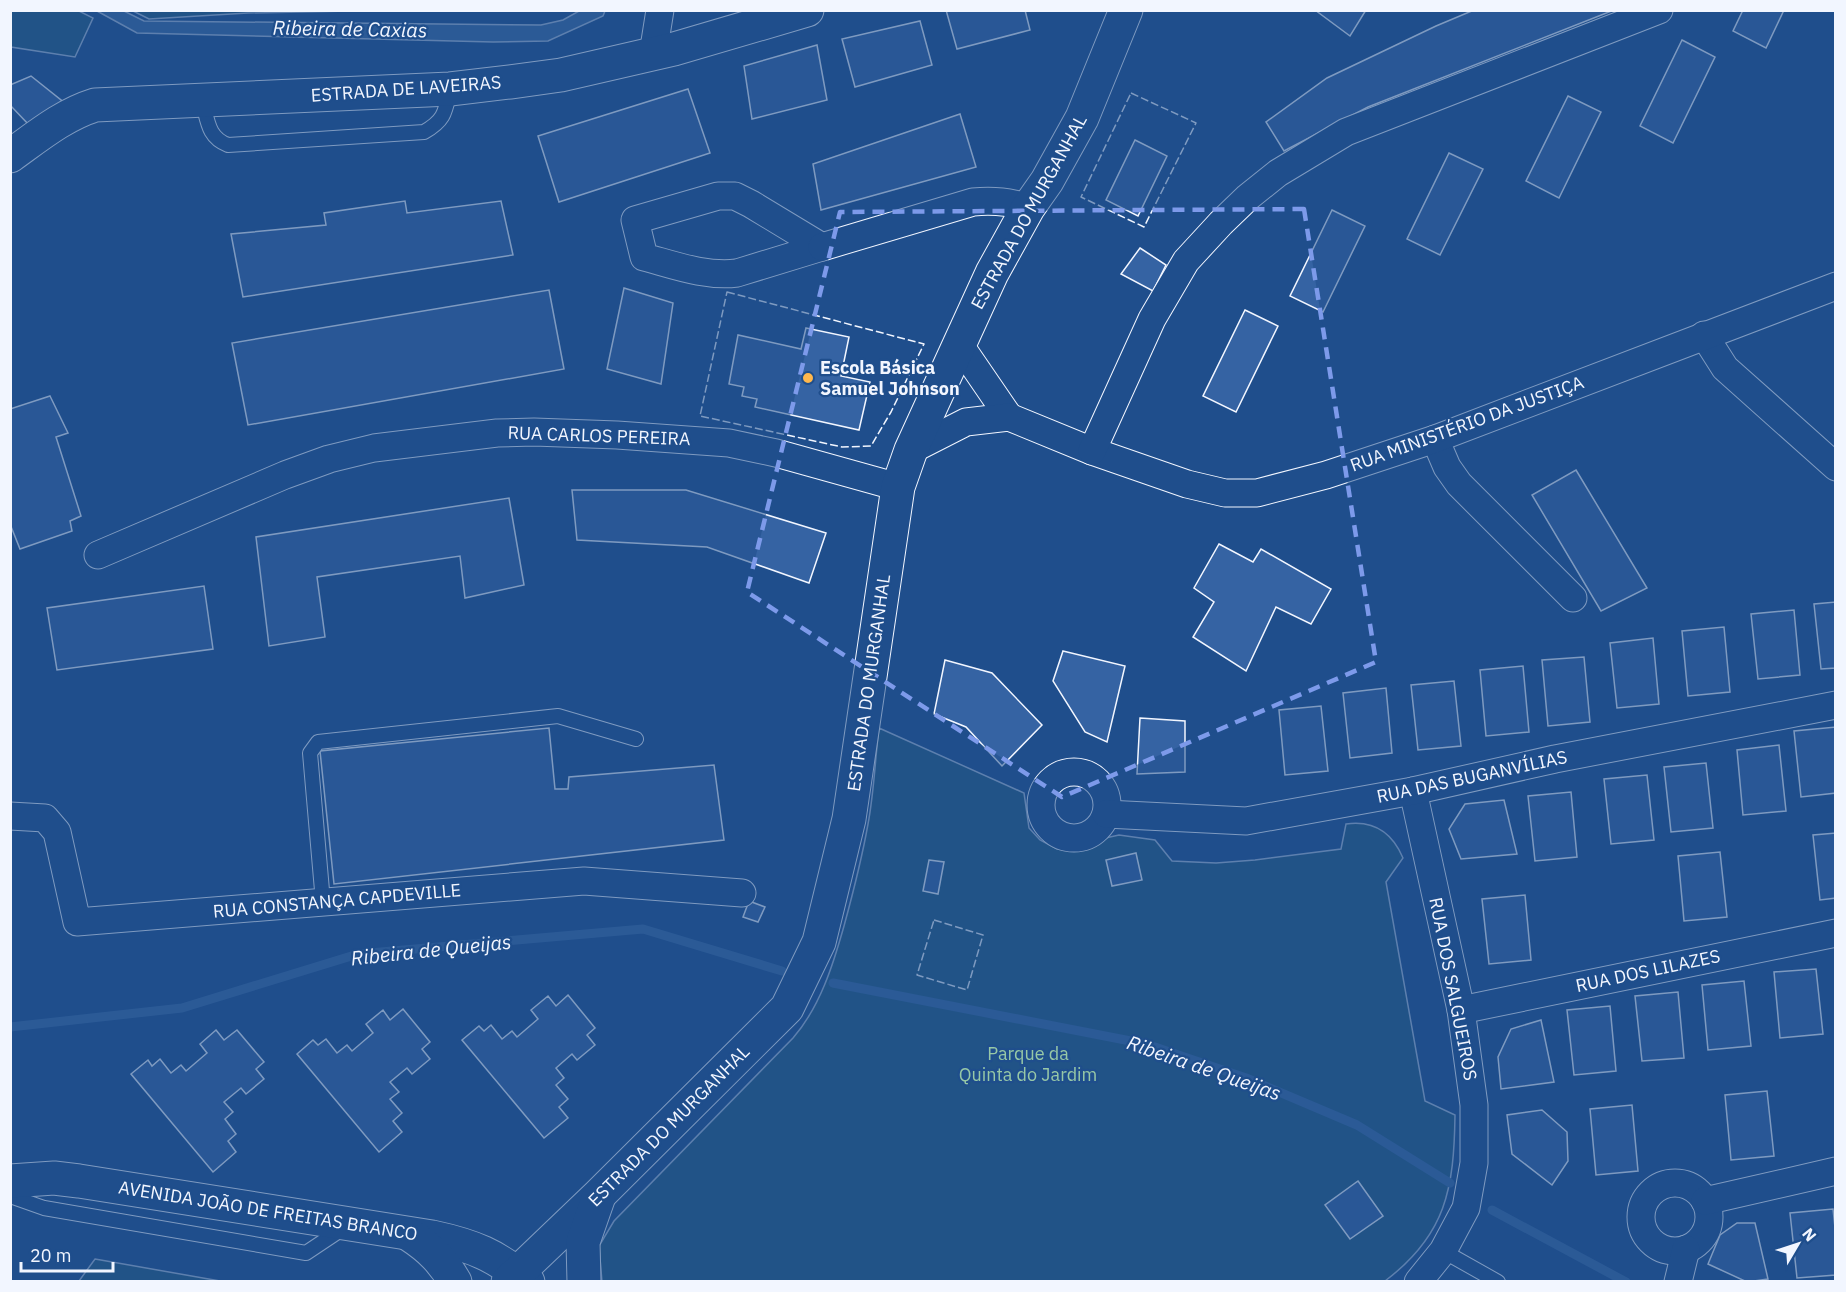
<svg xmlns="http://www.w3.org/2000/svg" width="1846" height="1292" viewBox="0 0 1846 1292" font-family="'IBM Plex Sans',sans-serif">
<rect width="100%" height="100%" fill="#1f4e8c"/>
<!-- green -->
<g fill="#245a82" stroke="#a8bbd7" stroke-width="1.5">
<polygon points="10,11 79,11 93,18 75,57 11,47"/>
<polygon points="133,11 350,11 248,13 149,19"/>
<path d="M879 728 1024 793 1029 828 1040 840 1057 849H1073L1101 839 1119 835 1155 840 1172 861 1216 863 1255 860 1341 849 1346 824C1374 820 1392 832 1403 858L1386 882 1425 1101 1455 1115C1454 1189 1446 1235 1385 1281L602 1282 599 1246 614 1221 793 1038C820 1007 833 965 844 926 853 893 862 858 868 824 874 793 875 760 879 728Z"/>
<polygon points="95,1259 220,1281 79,1281"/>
</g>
<!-- water -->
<polygon fill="#3b69a3" stroke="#a8bbd7" stroke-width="1.5" points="97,11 124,11 144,21 541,25 563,20 579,11 605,11 603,16 548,41 493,42 137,33"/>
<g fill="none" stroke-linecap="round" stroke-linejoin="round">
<!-- stream -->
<g stroke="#3b69a3" stroke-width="9">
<polyline points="833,983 1146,1044 1246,1078 1357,1125 1450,1183"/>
<polyline points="10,1027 182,1008 358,954 643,929 782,971"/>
<polyline points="1492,1210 1626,1282"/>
</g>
</g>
<!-- building -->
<g fill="#3563a3" stroke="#f2f6ff" stroke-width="1.5">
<polygon points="946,10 1025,10 1030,30 957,49"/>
<polygon points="1315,10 1366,10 1350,36"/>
<polygon points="1474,10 1614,10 1368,107 1284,151 1266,122 1327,78 1436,26"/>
<polygon points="1743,10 1784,10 1766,48 1733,31"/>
<polygon points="920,21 932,65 855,87 842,39"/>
<polygon points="1682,40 1715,57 1673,143 1640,126"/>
<polygon points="817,45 827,100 752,119 744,66"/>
<polygon points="31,76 66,104 30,126 10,105 10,85"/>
<polygon points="688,89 710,153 559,202 538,136"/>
<polygon points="1568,96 1601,112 1559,198 1526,181"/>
<polygon points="960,114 976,167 821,210 813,164"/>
<polygon points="1135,140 1167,156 1138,216 1106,200"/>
<polygon points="1449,153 1483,169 1440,255 1407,239"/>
<polygon points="405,201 407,213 501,201 513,255 243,297 231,234 326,225 324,213"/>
<polygon points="1332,210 1365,226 1323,312 1290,296"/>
<polygon points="1140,248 1166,265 1153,291 1121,274"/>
<polygon points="624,288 673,303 661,384 607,369"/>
<polygon points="549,290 564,369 248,425 232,343"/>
<polygon points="1245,310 1278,326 1236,412 1203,396"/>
<polygon points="806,328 849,337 841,376 870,382 859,430 755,407 757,399 742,396 744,387 729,384 738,335 801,349"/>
<polygon points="50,396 68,433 56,437 81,516 70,521 72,531 20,549 10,524 10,409"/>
<polygon points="1576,470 1647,588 1601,611 1532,495"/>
<polygon points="572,490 686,490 826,533 809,583 707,547 577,540"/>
<polygon points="509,498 524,585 465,598 460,556 317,577 325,637 269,646 256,537"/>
<polygon points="1219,544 1253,562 1261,549 1331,589 1311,624 1276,607 1246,671 1193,637 1214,602 1194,588"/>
<polygon points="204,586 213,649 57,670 47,608"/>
<polygon points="1836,602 1836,668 1821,669 1814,604"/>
<polygon points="1794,610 1800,675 1758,679 1751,614"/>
<polygon points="1724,627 1730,692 1688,696 1682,631"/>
<polygon points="1653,638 1659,704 1617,708 1610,643"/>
<polygon points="1063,651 1125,666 1107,742 1085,732 1053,681"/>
<polygon points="1584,657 1590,722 1548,726 1542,660"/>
<polygon points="945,660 992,673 1042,725 1002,766 966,727 934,714"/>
<polygon points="1523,666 1529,732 1486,736 1480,670"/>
<polygon points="1454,681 1461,746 1418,750 1411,685"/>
<polygon points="1386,688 1392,753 1350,758 1343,693"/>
<polygon points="1321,706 1328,771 1285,775 1279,710"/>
<polygon points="1140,718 1185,721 1185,772 1137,774"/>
<polygon points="1836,727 1836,793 1801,797 1794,731"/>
<polygon points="549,728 555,789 568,789 569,777 714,765 724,840 334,884 320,751"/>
<polygon points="1779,745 1786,811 1743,815 1737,750"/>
<polygon points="1706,763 1713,828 1671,832 1664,767"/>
<polygon points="1647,775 1654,840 1611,844 1604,779"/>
<polygon points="1571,792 1577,857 1535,861 1528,796"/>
<polygon points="1504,800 1517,854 1461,859 1449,829 1465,804"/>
<polygon points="1836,833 1836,898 1820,900 1813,835"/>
<polygon points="1720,852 1727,917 1684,921 1678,856"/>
<polygon points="1136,853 1142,880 1112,886 1106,860"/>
<polygon points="929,860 944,862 938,894 923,891"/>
<polygon points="1525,895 1531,960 1489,964 1482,899"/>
<polygon points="749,901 765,907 758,922 743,917"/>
<polygon points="1816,969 1823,1034 1780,1038 1774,972"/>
<polygon points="1744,981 1751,1046 1708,1050 1702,985"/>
<polygon points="1678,992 1684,1058 1642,1061 1635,996"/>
<polygon points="568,995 595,1028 587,1035 595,1045 577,1060 572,1054 556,1068 564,1078 556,1085 568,1099 559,1107 568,1118 544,1138 462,1040 479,1026 484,1031 491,1025 502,1039 512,1031 517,1037 538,1019 531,1010 548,996 556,1006"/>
<polygon points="1610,1006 1616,1071 1574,1075 1567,1010"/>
<polygon points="403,1009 430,1042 422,1049 430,1059 412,1074 407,1068 390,1082 399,1092 390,1099 402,1113 393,1121 402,1132 379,1152 297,1054 313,1040 318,1045 326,1039 337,1053 347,1045 352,1051 373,1033 366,1024 383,1010 390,1020"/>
<polygon points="1541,1020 1554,1082 1501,1089 1498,1057 1511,1029"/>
<polygon points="216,1030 224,1040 237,1030 264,1062 256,1069 264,1079 246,1094 241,1088 224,1102 233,1112 225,1119 236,1134 228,1141 236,1152 213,1172 131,1074 148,1060 152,1066 160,1059 171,1073 181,1065 186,1071 207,1053 200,1044"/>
<polygon points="1767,1091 1774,1156 1731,1160 1725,1095"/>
<polygon points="1632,1105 1638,1171 1596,1175 1590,1109"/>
<polygon points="1542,1110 1567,1132 1568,1161 1552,1185 1512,1154 1507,1115"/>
<polygon points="1358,1181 1383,1216 1350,1239 1325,1205"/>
<polygon points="1833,1209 1836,1237 1836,1275 1797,1278 1790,1213"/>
<polygon points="1737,1223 1755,1223 1768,1279 1747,1282 1708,1264 1720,1235"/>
</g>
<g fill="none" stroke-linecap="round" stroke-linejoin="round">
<defs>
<g id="lane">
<path d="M202 100C208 120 207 137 228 145L424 132C445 120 445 112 450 90"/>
<polyline points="323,902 310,753 318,742 558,716 636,739"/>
<polyline points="10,1196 44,1208 306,1253 345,1227"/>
<polyline points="1443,1251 1498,1282"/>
</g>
<g id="street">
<polyline points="653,54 660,10"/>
<path d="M718 196H735L751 204 822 247 737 273C706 277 674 265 644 257L635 220Z"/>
<path d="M822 247 973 202C993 200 1009 201 1028 208"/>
<polyline points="1704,335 1725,368 1836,467"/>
<polyline points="959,344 1009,417"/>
<polyline points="1435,439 1447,467 1459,484 1573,598"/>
<polyline points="911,450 966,422 1009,417 1092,451 1187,484 1225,493 1257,493 1326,475 1435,439 1836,286"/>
<polyline points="1092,451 1152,319 1186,261 1221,223 1248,197 1278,173 1346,132 1659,10"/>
<polyline points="98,555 285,475 329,459 374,448 497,433 534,432 617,435 729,443 776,453 898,487"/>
<circle cx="1074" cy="805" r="33"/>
<polyline points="1413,791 1461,1010 1474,1105 1474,1163 1466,1208 1443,1251 1418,1282"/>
<polyline points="1106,814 1246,821 1413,791 1555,759 1836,705"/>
<polyline points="10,816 45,818 57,832 77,922 584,881 742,893"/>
<polyline points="1461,1010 1836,933"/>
<circle cx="1675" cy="1217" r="34"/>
<polyline points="1705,1201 1836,1171"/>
<polyline points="1678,1282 1686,1249"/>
</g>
<g id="secondary">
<path d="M10 156C38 136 63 115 95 105L450 89 510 82 561 75 674 49 807 10"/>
<path d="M10 1181 54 1178 79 1181 432 1237C474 1246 495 1255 528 1282"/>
<path d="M410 1235C430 1248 443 1261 455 1282"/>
<polyline points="508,1282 598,1196 787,1008 819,942 849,819 898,487 911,450 992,273 1028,208 1047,181 1082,118 1126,10"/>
<polyline points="584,1282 583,1242 598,1199"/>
</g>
</defs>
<!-- lane casing -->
<use href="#lane" stroke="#f2f6ff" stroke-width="16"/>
<!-- street casing -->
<use href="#street" stroke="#f2f6ff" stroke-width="29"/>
<!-- secondary casing -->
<use href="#secondary" stroke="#f2f6ff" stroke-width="35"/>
<!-- lane -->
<use href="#lane" stroke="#1f4e8c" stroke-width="14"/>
<!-- street -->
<use href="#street" stroke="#1f4e8c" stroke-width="27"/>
<!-- secondary -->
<use href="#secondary" stroke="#1f4e8c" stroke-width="33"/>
<!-- fence -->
<g stroke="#f2f6ff" stroke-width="1.5" stroke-dasharray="8 3" stroke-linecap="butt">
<polygon points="1131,93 1196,123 1144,227 1081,197"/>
<polygon points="727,292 924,344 891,412 871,446 842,447 700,416"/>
<polygon points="934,920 983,935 967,990 917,975"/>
</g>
</g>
<!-- marked area -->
<path d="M0 0H1846V1292H0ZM1304 209 1376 662 1062 797 747 592 840 212Z" fill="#1f4e8c" fill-opacity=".55" fill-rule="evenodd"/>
<path fill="none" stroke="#7d9aea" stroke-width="4.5" stroke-dasharray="12 8" stroke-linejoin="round" d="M1304 209 1376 662 1062 797 747 592 840 212Z"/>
<!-- markers -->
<circle fill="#ffb74d" stroke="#1f4e8c" stroke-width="2" cx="808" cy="378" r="6"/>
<g text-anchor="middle" stroke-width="4.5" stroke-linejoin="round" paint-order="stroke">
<!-- street labels -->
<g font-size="18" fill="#f2f6ff" stroke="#1f4e8c">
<text transform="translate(406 89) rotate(-4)" y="6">ESTRADA DE LAVEIRAS</text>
<text transform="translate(1029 212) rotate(-61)" y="6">ESTRADA DO MURGANHAL</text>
<text transform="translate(1467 424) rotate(-20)" y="6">RUA MINISTÉRIO DA JUSTIÇA</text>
<text transform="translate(599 436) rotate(2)" y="6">RUA CARLOS PEREIRA</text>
<text transform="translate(869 683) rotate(-82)" y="6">ESTRADA DO MURGANHAL</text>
<text transform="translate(1472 777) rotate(-12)" y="6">RUA DAS BUGANVÍLIAS</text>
<text transform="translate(337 901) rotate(-5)" y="6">RUA CONSTANÇA CAPDEVILLE</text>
<text transform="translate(1648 971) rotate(-12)" y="6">RUA DOS LILAZES</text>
<text transform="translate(1453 989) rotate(79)" y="6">RUA DOS SALGUEIROS</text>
<text transform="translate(669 1126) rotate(-45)" y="6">ESTRADA DO MURGANHAL</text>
<text transform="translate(268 1211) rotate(9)" y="6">AVENIDA JOÃO DE FREITAS BRANCO</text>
</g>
<!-- poi labels -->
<g font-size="18" font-weight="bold" fill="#f2f6ff" stroke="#1f4e8c" text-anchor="start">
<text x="820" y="374">Escola Básica<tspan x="820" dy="21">Samuel Johnson</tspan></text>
</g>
<!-- park labels -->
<g font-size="18" fill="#97c8a6" stroke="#1f4e8c">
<text x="1028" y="1060">Parque da<tspan x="1028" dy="21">Quinta do Jardim</tspan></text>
</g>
<!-- water labels -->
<g font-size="20" font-style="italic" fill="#f2f6ff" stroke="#1f4e8c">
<text transform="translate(350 29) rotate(1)" y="7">Ribeira de Caxias</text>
<text transform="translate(431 950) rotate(-6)" y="7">Ribeira de Queijas</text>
<text transform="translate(1204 1068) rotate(19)" y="7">Ribeira de Queijas</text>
</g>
</g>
<!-- border -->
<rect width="1846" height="1292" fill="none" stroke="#f2f6ff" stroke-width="24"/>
<!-- north arrow -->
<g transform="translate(1798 1244) rotate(51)" stroke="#1f4e8c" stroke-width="4.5" paint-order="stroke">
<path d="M0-4.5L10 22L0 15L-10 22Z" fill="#f2f6ff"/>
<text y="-9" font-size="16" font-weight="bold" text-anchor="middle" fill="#f2f6ff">N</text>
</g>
<!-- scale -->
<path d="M21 1262v9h92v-9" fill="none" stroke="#f2f6ff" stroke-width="3"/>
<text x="30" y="1262" font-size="18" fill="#f2f6ff" stroke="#1f4e8c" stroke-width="4.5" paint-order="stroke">20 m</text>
</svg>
